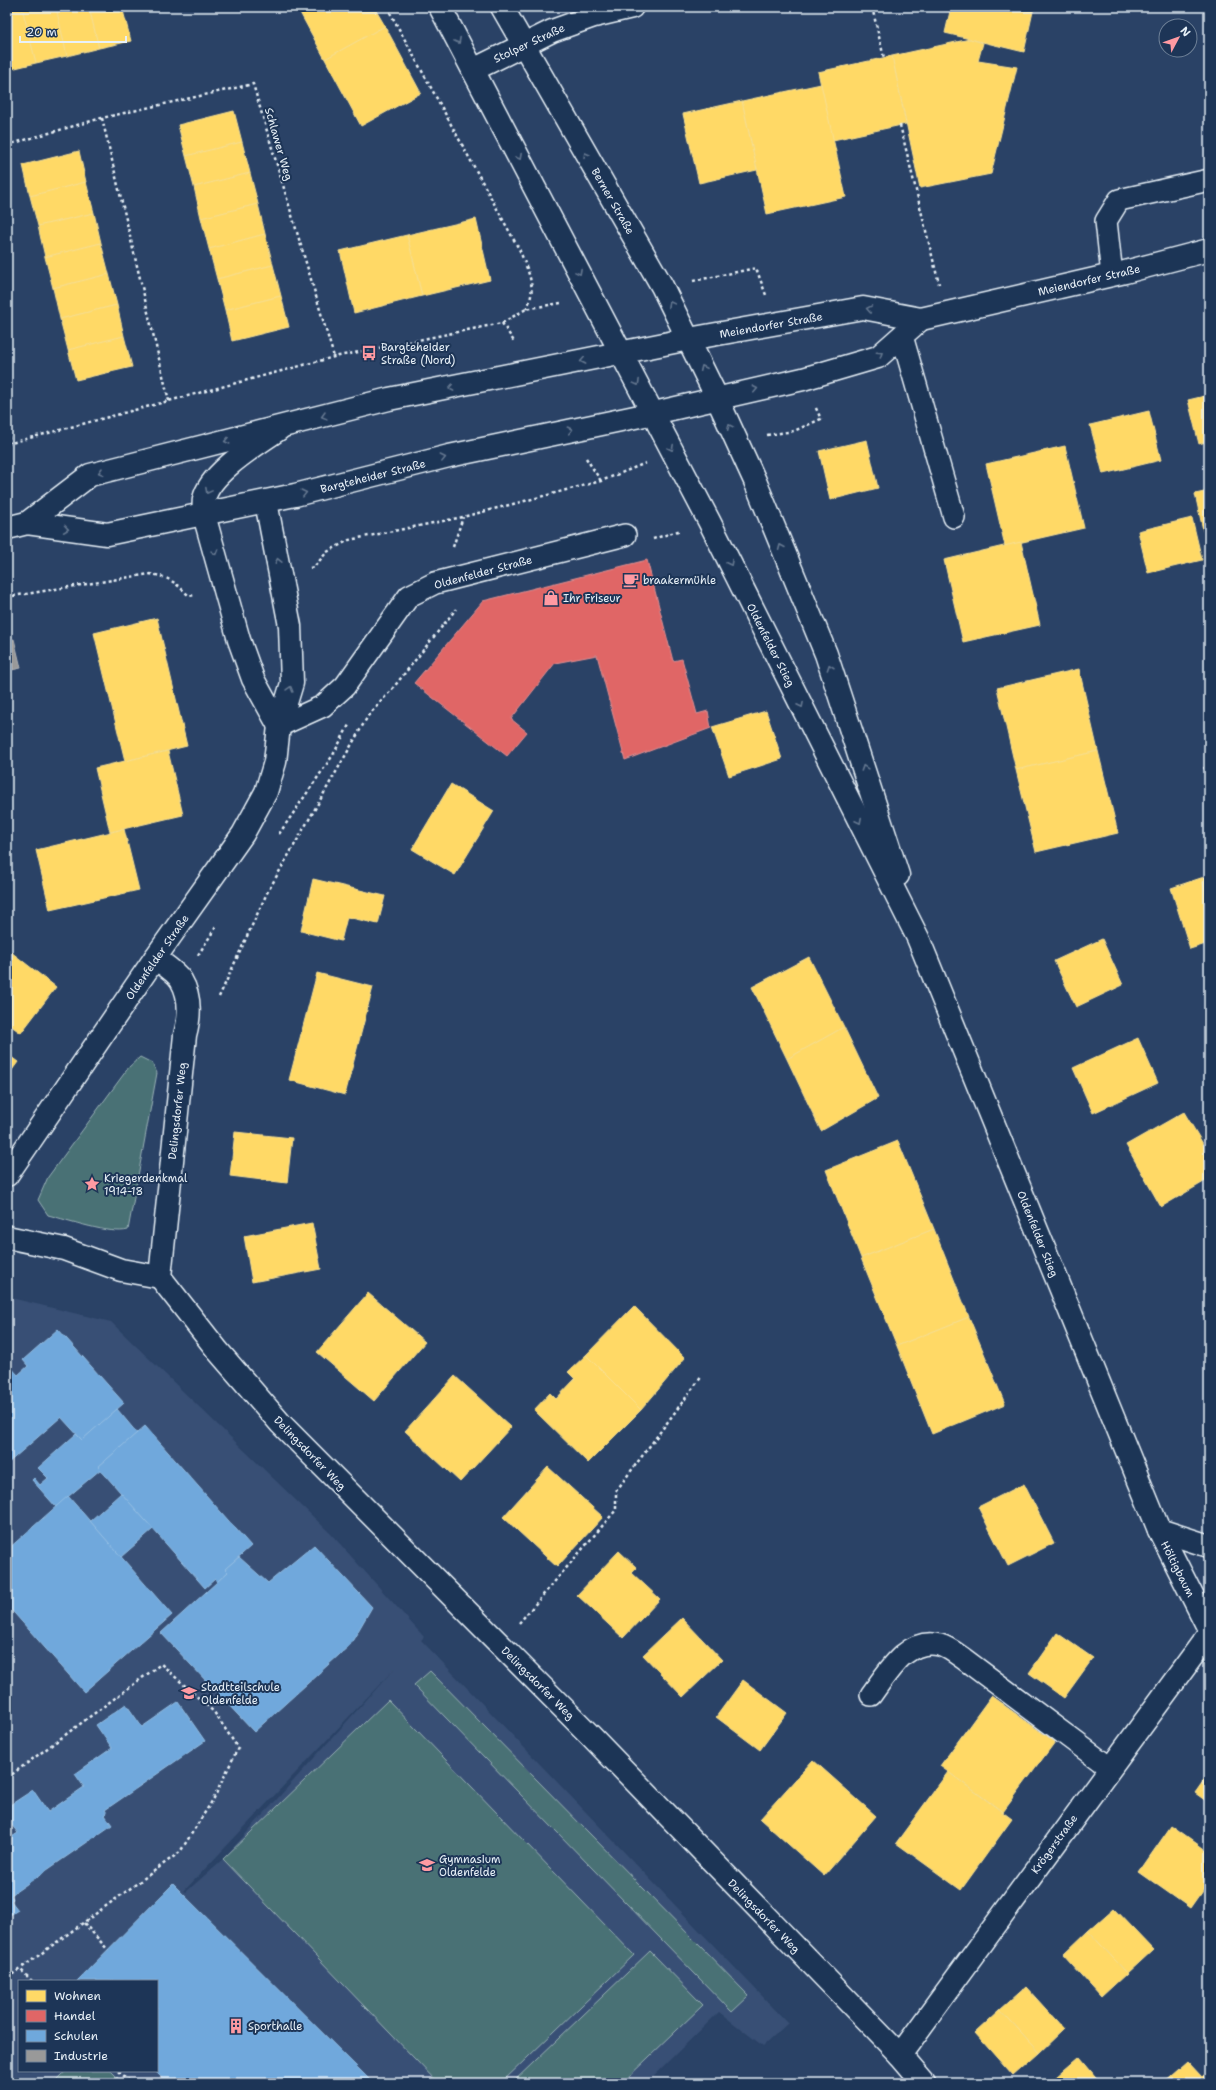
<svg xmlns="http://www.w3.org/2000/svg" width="1216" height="2090" viewBox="0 0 1216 2090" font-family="'Shantell Sans',sans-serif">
<rect width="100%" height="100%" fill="#2a4266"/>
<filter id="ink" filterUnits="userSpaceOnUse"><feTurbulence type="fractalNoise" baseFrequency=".025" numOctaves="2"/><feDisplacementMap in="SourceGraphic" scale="8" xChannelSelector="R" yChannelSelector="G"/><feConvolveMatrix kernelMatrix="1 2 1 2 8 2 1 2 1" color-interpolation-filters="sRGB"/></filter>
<g filter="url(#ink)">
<!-- built -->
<path fill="#384f74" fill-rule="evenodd" d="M7 1297 111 1322 331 1534 424 1637 421 1640 788 2023 763 2046 719 2012 646 2083H7ZM396 1667 223 1859 186 1892 184 1891ZM19 1981H157V2071H19Z"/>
<!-- green -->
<g fill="#4a7174" stroke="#99b1b6">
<path d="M140 1057 152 1063 157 1073 128 1230C111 1235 68 1220 48 1215L38 1200 48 1177 129 1067Z"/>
<polygon points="430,1671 749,1996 732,2012 414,1685"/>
<polygon points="388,1700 634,1955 501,2083 438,2083 223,1859"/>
<polygon points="650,1951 703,2005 622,2083 512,2083"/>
<polygon points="66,2071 111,2071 123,2083 54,2083"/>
</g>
<!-- homes -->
<g fill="#ffd966" stroke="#f8e092">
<polygon points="56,7 67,56 36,63 22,8"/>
<polygon points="56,7 89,7 99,48 67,56"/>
<polygon points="89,7 122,7 131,41 99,48"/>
<polygon points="297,7 374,7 385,26 325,59"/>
<polygon points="951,7 1034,7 1024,52 945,33"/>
<polygon points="22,8 36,63 7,70 7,11"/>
<polygon points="385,26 421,93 361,126 325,59"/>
<polygon points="970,39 983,43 978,61 1017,67 991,174 920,188 892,56"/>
<polygon points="892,56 906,124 833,140 818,72"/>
<polygon points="821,84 846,197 767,214 742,101"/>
<polygon points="742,101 757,170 699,183 683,114"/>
<polygon points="234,111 242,142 186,156 178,125"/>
<polygon points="242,142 250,173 194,187 186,156"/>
<polygon points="79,151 86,182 30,196 23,165"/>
<polygon points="250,173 258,204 201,218 194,187"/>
<polygon points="86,182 94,213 38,226 30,196"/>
<polygon points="258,204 265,234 209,249 201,218"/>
<polygon points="94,213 101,243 45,257 38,226"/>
<polygon points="476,219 490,280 422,296 407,235"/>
<polygon points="265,234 273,265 217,279 209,249"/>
<polygon points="407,235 422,296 354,313 340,251"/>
<polygon points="101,243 109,274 53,288 45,257"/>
<polygon points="273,265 281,296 225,310 217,279"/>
<polygon points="109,274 117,305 60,319 53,288"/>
<polygon points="281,296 289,327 232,341 225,310"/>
<polygon points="117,305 124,336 68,350 60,319"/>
<polygon points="124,336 132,367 76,380 68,350"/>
<polygon points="1209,395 1209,441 1199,444 1188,400"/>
<polygon points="1149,411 1161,460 1103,474 1090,425"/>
<polygon points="867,440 878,488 830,500 819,451"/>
<polygon points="1065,446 1084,528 1005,546 986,464"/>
<polygon points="1209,491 1209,529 1203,530 1195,494"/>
<polygon points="1192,518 1202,560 1148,573 1138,531"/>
<polygon points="1209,529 1209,558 1203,530"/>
<polygon points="1021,542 1040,625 963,642 944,560"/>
<polygon points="157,618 187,746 125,761 94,633"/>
<polygon points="1079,669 1098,751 1016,770 997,688"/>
<polygon points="766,711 782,759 729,776 712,727"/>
<polygon points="168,751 183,815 110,832 95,768"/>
<polygon points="1098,751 1118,833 1036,852 1016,770"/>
<polygon points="451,784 494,811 455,875 412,849"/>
<polygon points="124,829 139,890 50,910 36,850"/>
<polygon points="1209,876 1209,903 1201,878"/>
<polygon points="1201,878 1209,903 1209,943 1190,949 1171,888"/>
<polygon points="313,879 385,896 378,924 347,917 341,941 301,931"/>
<polygon points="1102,939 1123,985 1076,1007 1054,961"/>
<polygon points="11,952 56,987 21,1033 7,1023 7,957"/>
<polygon points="809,957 844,1027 787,1059 752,987"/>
<polygon points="317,973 373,987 345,1095 289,1080"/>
<polygon points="844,1027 878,1098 821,1131 787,1059"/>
<polygon points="1138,1038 1158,1083 1093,1113 1073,1068"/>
<polygon points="7,1054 18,1062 7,1077"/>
<polygon points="1184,1112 1209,1154 1209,1179 1161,1207 1126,1145"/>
<polygon points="235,1132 292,1138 287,1183 230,1176"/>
<polygon points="898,1141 934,1229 861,1258 826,1170"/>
<polygon points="312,1223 321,1269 252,1282 244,1236"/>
<polygon points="934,1229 969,1317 897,1346 861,1258"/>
<polygon points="368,1293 425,1342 374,1401 317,1352"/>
<polygon points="634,1306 685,1358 641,1410 586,1355"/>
<polygon points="969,1317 1005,1404 932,1434 897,1346"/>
<polygon points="586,1355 641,1410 588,1463 534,1410 550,1393 556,1399 575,1379 568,1372"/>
<polygon points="455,1376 511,1427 460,1482 405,1431"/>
<polygon points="548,1467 603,1517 557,1567 503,1517"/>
<polygon points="1024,1484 1054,1543 1008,1566 978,1507"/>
<polygon points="619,1551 637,1568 632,1573 660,1599 623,1638 577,1595"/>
<polygon points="682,1618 722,1660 683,1697 643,1655"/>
<polygon points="1057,1633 1093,1658 1064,1698 1029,1673"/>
<polygon points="743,1680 787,1713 760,1750 716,1717"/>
<polygon points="991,1696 1055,1742 1003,1812 940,1766"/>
<polygon points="813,1760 876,1816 824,1876 760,1819"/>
<polygon points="948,1772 1012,1819 961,1890 896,1843"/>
<polygon points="1209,1773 1209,1803 1195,1793"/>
<polygon points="1171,1826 1209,1853 1209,1881 1190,1908 1139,1872"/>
<polygon points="1114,1908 1153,1949 1127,1973 1088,1931"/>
<polygon points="1088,1931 1127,1973 1101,1997 1063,1955"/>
<polygon points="1026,1987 1064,2029 1039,2053 1000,2010"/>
<polygon points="1000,2010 1039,2053 1013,2076 975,2033"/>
<polygon points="1078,2058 1099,2083 1049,2083"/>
<polygon points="1187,2061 1201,2076 1209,2069 1209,2083 1162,2083"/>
</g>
<!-- shops -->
<polygon fill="#e06666" stroke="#e29092" points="647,560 673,661 682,659 697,714 708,711 711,728 625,760 597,655 555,663 511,719 527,732 507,756 414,683 483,601"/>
<!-- schools -->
<g fill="#6fa8dc" stroke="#93bee4">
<polygon points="58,1329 124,1403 82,1440 61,1417 7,1464 7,1363 18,1375 28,1366 23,1360"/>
<polygon points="117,1409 137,1433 98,1467 101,1469 56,1507 32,1480 34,1478 40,1485 48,1478 38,1468 76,1434 82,1440"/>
<polygon points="145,1426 251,1546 225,1569 228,1572 217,1582 215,1579 205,1588 98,1467"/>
<polygon points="121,1493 153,1529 121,1557 90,1521"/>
<polygon points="68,1496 172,1615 84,1692 7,1605 7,1550"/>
<polygon points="314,1545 372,1607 350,1645 254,1732 161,1633 228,1572 225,1569 239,1557 268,1583"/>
<polygon points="178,1702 205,1741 105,1810 107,1813 105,1815 112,1825 11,1895 13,1899 11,1901 18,1910 7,1917 7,1840 18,1833 7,1819 7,1807 33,1790 48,1812 84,1787 75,1774 112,1748 96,1725 126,1704 142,1727"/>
<polygon points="173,1884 373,2083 167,2083 155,2071 157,2071 157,1981 77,1981"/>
</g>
<!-- industry -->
<polygon fill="#999" stroke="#b1b3b6" points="14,639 21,668 7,671 7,641"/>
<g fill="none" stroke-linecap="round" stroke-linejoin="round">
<defs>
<g id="lane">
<polyline points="1112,275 1106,221 1119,200 1209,180"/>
<polyline points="902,336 954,517"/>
<polyline points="279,726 323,706 345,686 409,596 435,583 625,535"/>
<path d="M871 1695C888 1672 907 1637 940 1645 948 1647 957 1654 964 1659L1110 1768"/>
</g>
<g id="street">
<polyline points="473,70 552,31 594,16 632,7"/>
<path d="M279 429C258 444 210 472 204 499 203 504 204 510 204 515L239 640 253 679 279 726"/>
<path d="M155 958C163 964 176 972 181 980 191 997 190 1017 185 1035L160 1277 218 1351 281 1424 590 1735 900 2055 924 2083"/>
<polyline points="7,1175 155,958 243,834 266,792 275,762 279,726 292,683 290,626 266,502"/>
<polyline points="7,1237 64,1249 121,1270 160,1277"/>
<polyline points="1159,1530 1209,1546"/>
<polyline points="900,2055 1209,1634"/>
</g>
<g id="secondary">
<polyline points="440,7 709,521 918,938 1159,1530 1209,1629"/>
<polyline points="502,7 662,286 717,398 755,481 826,654 898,875"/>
</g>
<g id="primary">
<polyline points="27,523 90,475 389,399 689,339 863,308 921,319 1125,272 1209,250"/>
<polyline points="7,528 27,523 107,534 295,495 449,456 654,413 803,379 878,357 921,319"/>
</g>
</defs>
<!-- lane casing -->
<use href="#lane" stroke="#e8f1f8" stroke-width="24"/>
<!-- street casing -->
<use href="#street" stroke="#e8f1f8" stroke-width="25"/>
<!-- secondary casing -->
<use href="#secondary" stroke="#e8f1f8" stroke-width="25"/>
<!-- primary casing -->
<use href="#primary" stroke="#e8f1f8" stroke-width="25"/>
<!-- path -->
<g stroke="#e8f1f8" stroke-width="2.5" stroke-dasharray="3 3" stroke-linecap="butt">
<path d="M387 7 520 251C528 272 538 288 526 309"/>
<polyline points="872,7 884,58"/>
<polyline points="102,118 169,401"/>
<polyline points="900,125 939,284"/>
<polyline points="7,145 102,118 253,84 334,357"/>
<polyline points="693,281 756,268 766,295"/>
<polyline points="502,323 515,343"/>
<polyline points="7,430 10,443"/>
<polyline points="767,435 794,431 821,419 815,406"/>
<polyline points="7,444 334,357 502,323 526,309 561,303"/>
<polyline points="586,458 601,481"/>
<polyline points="653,539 681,530"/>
<polyline points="453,547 463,517"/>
<polyline points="310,568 314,567 327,552 349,540 463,517 601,481 646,463"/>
<path d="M7 597 149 574C168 576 176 583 189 596L196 595"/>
<polyline points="1209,765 1204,766 1209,781"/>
<polyline points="279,834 333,755 350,723"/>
<polyline points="198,955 216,927"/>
<polyline points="219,997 267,893 368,716 393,688 456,609"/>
<polyline points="519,1623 616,1510 616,1491 702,1376"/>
<polyline points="7,1778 161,1664 214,1712 238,1748 214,1798 180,1852 20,1969"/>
<polyline points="84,1923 108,1950"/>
<polyline points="7,1978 20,1969 32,1981"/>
<polyline points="119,2071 131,2083"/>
</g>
<!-- lane -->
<use href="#lane" stroke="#1d3557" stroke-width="21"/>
<!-- street -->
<use href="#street" stroke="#1d3557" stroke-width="22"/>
<!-- secondary -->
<use href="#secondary" stroke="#1d3557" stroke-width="22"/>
<!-- primary -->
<use href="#primary" stroke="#1d3557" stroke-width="22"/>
</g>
<!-- one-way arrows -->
<defs><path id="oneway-chevron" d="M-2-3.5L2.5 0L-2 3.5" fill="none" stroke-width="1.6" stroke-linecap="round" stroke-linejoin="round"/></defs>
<g stroke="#64778f">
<use href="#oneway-chevron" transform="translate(458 41) rotate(62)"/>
<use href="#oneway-chevron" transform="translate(586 155) rotate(-120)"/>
<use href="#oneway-chevron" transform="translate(519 157) rotate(62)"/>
<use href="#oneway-chevron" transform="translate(579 272) rotate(62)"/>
<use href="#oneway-chevron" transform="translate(671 304) rotate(-118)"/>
<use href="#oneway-chevron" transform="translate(869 309) rotate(-170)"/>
<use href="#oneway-chevron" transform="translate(880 354) rotate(-34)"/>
<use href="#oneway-chevron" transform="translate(583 361) rotate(169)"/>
<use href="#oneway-chevron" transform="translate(703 368) rotate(-115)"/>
<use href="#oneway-chevron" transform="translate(637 383) rotate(62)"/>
<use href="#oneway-chevron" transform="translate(451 388) rotate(169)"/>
<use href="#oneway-chevron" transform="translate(755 389) rotate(-13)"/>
<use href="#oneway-chevron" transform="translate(324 416) rotate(165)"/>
<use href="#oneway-chevron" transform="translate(730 427) rotate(-114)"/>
<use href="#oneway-chevron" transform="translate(570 430) rotate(-12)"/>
<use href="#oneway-chevron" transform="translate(227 441) rotate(167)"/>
<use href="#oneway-chevron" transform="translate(671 448) rotate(63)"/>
<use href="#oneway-chevron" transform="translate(443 458) rotate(-14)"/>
<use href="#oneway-chevron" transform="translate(101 472) rotate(165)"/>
<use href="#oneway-chevron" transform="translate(208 491) rotate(118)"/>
<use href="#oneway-chevron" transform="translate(304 493) rotate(-14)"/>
<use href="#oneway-chevron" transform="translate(66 529) rotate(8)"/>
<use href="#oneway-chevron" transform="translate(781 547) rotate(-113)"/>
<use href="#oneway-chevron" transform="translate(215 552) rotate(74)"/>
<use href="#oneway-chevron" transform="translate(278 561) rotate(-102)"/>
<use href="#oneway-chevron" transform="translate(730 563) rotate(63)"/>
<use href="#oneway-chevron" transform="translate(830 667) rotate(-109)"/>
<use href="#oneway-chevron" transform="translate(290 689) rotate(-74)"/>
<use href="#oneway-chevron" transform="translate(801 705) rotate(64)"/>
<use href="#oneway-chevron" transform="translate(864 768) rotate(-108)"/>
<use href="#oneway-chevron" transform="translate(859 821) rotate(63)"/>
</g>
</g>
<!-- icons -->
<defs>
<symbol id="bus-bare" viewBox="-9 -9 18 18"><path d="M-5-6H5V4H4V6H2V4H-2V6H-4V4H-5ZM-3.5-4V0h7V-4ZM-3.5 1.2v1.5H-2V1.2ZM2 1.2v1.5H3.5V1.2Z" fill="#ff9aa2" stroke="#1d3557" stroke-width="2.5" paint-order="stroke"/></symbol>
<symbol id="cafe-bare" viewBox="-9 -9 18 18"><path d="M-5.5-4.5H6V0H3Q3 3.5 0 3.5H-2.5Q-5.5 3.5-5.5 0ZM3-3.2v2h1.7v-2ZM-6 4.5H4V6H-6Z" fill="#ff9aa2" stroke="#1d3557" stroke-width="2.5" paint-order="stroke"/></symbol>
<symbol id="shop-bare" viewBox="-9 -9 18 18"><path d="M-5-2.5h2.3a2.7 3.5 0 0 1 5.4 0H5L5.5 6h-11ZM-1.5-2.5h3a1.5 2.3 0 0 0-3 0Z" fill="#ff9aa2" stroke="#1d3557" stroke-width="2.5" paint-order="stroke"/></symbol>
<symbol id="sight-bare" viewBox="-9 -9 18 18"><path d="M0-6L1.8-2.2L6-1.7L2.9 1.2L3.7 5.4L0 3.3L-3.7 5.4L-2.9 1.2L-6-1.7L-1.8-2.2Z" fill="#ff9aa2" stroke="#1d3557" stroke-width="2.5" paint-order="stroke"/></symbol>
<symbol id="school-bare" viewBox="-9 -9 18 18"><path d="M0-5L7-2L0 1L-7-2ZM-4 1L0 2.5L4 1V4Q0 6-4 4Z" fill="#ff9aa2" stroke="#1d3557" stroke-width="2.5" paint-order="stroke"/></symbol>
<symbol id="building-bare" viewBox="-9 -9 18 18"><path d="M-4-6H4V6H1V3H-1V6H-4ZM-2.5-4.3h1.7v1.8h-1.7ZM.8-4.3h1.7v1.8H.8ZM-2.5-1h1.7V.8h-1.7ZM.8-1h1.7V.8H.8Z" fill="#ff9aa2" stroke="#1d3557" stroke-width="2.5" paint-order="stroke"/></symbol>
</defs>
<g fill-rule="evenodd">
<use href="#bus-bare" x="358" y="342" width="22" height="22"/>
<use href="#cafe-bare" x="620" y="569" width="22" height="22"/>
<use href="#shop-bare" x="540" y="587" width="22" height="22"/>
<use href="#sight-bare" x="81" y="1173" width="22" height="22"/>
<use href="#school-bare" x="178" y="1682" width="22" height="22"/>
<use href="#school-bare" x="416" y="1854" width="22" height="22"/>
<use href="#building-bare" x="225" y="2015" width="22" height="22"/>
</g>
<g text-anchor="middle" stroke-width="4" stroke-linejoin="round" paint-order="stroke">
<!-- street labels -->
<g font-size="11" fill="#e8f1f8" stroke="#1d3557">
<text transform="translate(529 43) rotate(-25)" y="4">Stolper Straße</text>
<text transform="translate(279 144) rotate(74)" y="4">Schlawer Weg</text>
<text transform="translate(613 201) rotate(60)" y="4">Berner Straße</text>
<text transform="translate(1089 280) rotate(-13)" y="4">Meiendorfer Straße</text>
<text transform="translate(771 325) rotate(-10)" y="4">Meiendorfer Straße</text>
<text transform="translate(373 476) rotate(-14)" y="4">Bargteheider Straße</text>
<text transform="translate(483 572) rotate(-15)" y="4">Oldenfelder Straße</text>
<text transform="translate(771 645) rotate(63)" y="4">Oldenfelder Stieg</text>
<text transform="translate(157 957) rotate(-55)" y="4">Oldenfelder Straße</text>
<text transform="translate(177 1111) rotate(-84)" y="4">Delingsdorfer Weg</text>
<text transform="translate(1038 1234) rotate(68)" y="4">Oldenfelder Stieg</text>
<text transform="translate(310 1453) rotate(46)" y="4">Delingsdorfer Weg</text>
<text transform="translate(1178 1569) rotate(63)" y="4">Höltigbaum</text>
<text transform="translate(538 1683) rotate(45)" y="4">Delingsdorfer Weg</text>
<text transform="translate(1054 1844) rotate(-54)" y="4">Krögerstraße</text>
<text transform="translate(764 1916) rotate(46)" y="4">Delingsdorfer Weg</text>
</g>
<!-- poi labels -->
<g font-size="11" fill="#e8f1f8" stroke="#1d3557" text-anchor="start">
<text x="381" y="351">Bargteheider<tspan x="381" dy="13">Straße (Nord)</tspan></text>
<text x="643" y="584">braakermühle</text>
<text x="563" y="602">Ihr Friseur</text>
<text x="104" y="1182">Kriegerdenkmal<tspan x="104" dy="13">1914-18</tspan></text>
<text x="201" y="1691">Stadtteilschule<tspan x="201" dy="13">Oldenfelde</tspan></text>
<text x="439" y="1863">Gymnasium<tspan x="439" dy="13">Oldenfelde</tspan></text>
<text x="248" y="2030">Sporthalle</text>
</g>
</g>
<!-- margin -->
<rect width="1216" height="2090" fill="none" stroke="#1d3557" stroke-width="24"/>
<rect x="12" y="12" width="1192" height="2066" fill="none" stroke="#e8f1f8" stroke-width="1.5" filter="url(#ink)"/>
<!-- legend -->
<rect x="18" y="1980" width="140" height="92" fill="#1d3557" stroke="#6e8097"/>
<rect x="26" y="1990" width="20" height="12" fill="#ffd966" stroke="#6e8097"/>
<text x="54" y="2000" font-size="12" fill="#e8f1f8">Wohnen</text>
<rect x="26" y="2010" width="20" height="12" fill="#e06666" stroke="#6e8097"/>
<text x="54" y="2020" font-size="12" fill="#e8f1f8">Handel</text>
<rect x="26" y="2030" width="20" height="12" fill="#6fa8dc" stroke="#6e8097"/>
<text x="54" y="2040" font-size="12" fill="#e8f1f8">Schulen</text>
<rect x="26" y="2050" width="20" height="12" fill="#999999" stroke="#6e8097"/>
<text x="54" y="2060" font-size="12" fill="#e8f1f8">Industrie</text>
<!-- north arrow -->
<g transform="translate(1178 38) rotate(49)"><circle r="19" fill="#1d3557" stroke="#6e8097"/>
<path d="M0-3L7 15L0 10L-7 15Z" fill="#ff9aa2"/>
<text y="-6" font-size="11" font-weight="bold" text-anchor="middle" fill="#e8f1f8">N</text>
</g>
<!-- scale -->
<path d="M20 36v6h106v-6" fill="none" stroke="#e8f1f8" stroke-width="2"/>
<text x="26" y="36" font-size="12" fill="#e8f1f8" stroke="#1d3557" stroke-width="3" paint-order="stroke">20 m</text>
</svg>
